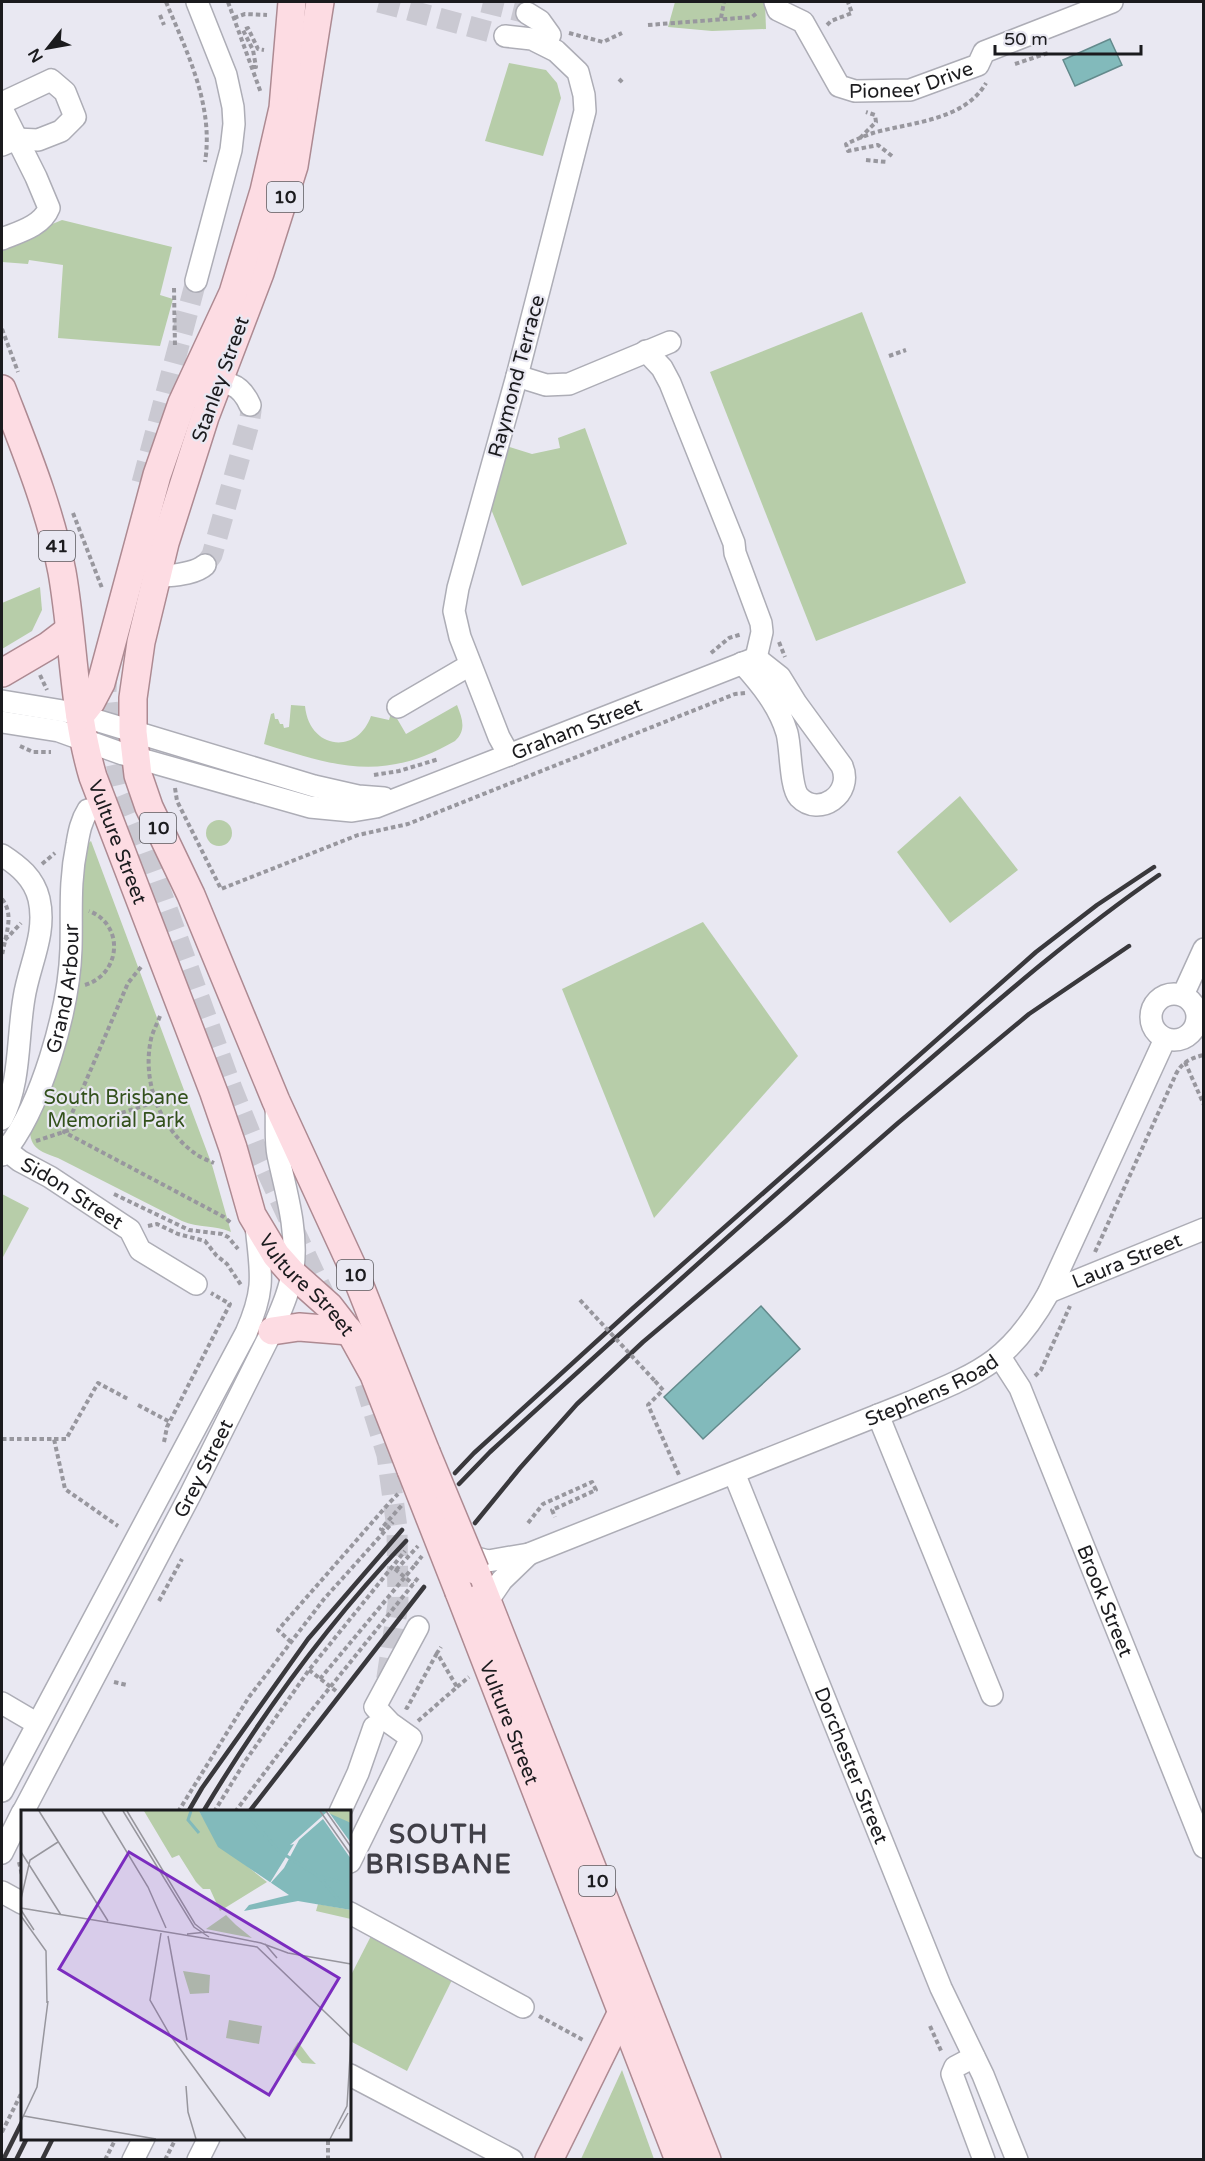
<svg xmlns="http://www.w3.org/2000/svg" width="1205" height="2161" viewBox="0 0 1205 2161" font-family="'Varela Round',sans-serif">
<rect width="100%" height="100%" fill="#e9e8f2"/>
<!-- green -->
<g fill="#b7cda9">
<polygon points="675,2 765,2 766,29 712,31 668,27"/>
<polygon points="509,63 546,70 557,83 561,98 543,156 485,141"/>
<polygon points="62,220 172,247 160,295 173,299 160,346 58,338 63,265 29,260 28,264 2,262 2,245"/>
<polygon points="862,312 966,583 816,641 710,372"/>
<polygon points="585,428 627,544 522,586 491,509 506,446 532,454 560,448 558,438"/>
<polygon points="40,587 42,610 32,631 2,649 2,603"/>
<path d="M291 705 305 706C309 749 357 756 371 716L389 720 392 710 406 734 457 705C462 718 467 730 455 741 384 782 337 767 264 744L271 714 274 713 275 719H278L280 724H283L284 728 289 727Z"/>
<polygon points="960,796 1018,870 950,923 897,852"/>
<circle cx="219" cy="833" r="13"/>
<path d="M91 841 212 1165 231 1232C215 1225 198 1228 182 1221L58 1158C43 1152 31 1150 30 1132L84 847Z"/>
<polygon points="703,922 798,1056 654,1218 562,989"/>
<polygon points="2,1194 29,1208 2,1259"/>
<polygon points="371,1936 452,1980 407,2071 350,2041 350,1977"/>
<polygon points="622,2070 654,2159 581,2159"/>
</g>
<!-- water -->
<g fill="#82babb" stroke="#638a8c" stroke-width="1.5">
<polygon points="1110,39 1122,65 1075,86 1063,60"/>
<polygon points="761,1306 800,1349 703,1439 664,1397"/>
</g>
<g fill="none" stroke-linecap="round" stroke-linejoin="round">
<!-- minor-tunnel -->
<g stroke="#cac9d2" stroke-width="21" stroke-dasharray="21 10" stroke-linecap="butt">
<polyline points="379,2 505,36"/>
<polyline points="483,2 527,13"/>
<polyline points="142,483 196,281"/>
<polyline points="205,565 212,555 249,424 251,411 250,405"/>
<polyline points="107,672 106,691 112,745 123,794 144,845 231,1086 256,1148 327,1301"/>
<polyline points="365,1384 387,1455 397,1528 398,1604 386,1684"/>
</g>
<defs>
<g id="minor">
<path id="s1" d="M775 2 778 10 803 22 839 86 855 91 910 90 978 65 984 52 1112 2"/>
<polyline points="527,13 540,21 550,35"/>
<polyline points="505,36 532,39 556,51 578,72 584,95 585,111 517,376 458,588 454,611 460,637 499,737 509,755"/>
<polyline points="2,103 51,80 65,92 75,117 61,131 38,140 16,139 2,145"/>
<path d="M2 109 36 177 49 208C42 226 19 232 2 239"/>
<polyline points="196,281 231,150 234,124 233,107 226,75 197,2"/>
<polyline points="646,351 662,368 670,383 734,543 735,553 761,623 762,632 756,658"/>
<polyline points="517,376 546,385 569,384 670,342"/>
<path d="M204 389C225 378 240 383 250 405"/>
<path d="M157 577C171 575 194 575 205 565"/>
<path d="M742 663C761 684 779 706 787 733 791 748 790 787 799 797 819 818 854 794 842 766L796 703 780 677 756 658"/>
<polyline points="2,701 69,712 314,786 358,796 384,798"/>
<polyline points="398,707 470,665"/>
<path id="s2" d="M2 722 59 731 123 754 310 807 352 811 376 807 756 658"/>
<path d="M2 855C19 866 34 878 39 899 47 934 29 965 24 998 17 1039 21 1082 2 1119"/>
<circle cx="1174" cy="1017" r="23"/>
<polyline points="1183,995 1204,949"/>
<path id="s3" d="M2 1147 20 1161 50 1177 130 1230 140 1250 196 1284"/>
<path id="s4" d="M2 1155C41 1110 69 1009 71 949 72 911 69 883 77 844 79 832 81 821 88 810"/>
<path id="s5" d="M1049 1292 1204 1229"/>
<path id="s6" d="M1000 1357 1020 1388 1204 1847"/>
<polyline points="878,1415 992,1695"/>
<path id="s7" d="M734 1473 941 1988 983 2075 1017 2160"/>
<path id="s8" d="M469 1556 488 1561 529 1554 906 1404C978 1373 1009 1364 1049 1292L1165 1039"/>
<polyline points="487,1602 502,1580 529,1554"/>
<polyline points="2,1703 36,1723"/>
<path d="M2 1791 246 1333C266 1288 261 1273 256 1226"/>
<path id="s9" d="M23 1812 190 1495 272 1331C280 1312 290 1291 293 1269 298 1230 286 1192 278 1155 275 1140 277 1123 276 1108"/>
<polyline points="340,1812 358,1773 374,1727"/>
<polyline points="2,1853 22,1813"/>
<polyline points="350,1862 411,1738 390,1723 375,1707 418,1627"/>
<polyline points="2,1892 22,1903"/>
<polyline points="350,1913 523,2007"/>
<polyline points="974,2057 955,2067 952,2074 984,2160"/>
<polyline points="350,2075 512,2160"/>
<polyline points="133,2160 144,2138"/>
<polyline points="198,2160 209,2138"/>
</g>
<g id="major">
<polyline points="320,2 294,166 260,273 205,417 165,543 141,642 133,698 133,732 138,775 149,807 191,895 276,1101 352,1266 426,1452"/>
<path id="s10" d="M2 389C25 449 50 509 62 572 74 640 73 710 93 777L214 1093 233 1148 252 1215 276 1255 292 1273 329 1306 353 1337 374 1375 411 1470"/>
<polyline points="2,673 48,646 69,630"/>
<polyline points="80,716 91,702 101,683 157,475 182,403 233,293 264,191 283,108 292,2"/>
<polyline points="272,1331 299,1327 349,1331"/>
<polyline points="475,1570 707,2160"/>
<path id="s11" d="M459 1592 679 2160"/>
<polyline points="549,2160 622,2012"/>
</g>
</defs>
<!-- minor casing -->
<use href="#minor" stroke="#adadb6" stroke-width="24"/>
<!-- major casing -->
<use href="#major" stroke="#ad8a92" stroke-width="30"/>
<!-- path -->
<g stroke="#98979e" stroke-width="4" stroke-dasharray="4.5 3" stroke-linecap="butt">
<path d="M166 2C187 52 214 106 205 162"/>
<polyline points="228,2 261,93"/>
<polyline points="160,15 164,25"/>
<polyline points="234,18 245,14 267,15"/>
<polyline points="721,18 724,2"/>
<polyline points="648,25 752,17 758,12"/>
<polyline points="827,25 831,21 852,13 848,2"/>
<polyline points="569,33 603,42 622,33"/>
<polyline points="1015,64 1048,53"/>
<polyline points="253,67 256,67 253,50 243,30 248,28 258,49 264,50"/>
<polyline points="619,79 623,83"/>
<polyline points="860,138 876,122 875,115 866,112"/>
<path d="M892 156 878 145 848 151 846 144C855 140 864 136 873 133 911 122 964 121 986 83"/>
<polyline points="866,160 887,162"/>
<polyline points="174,288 175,348"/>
<polyline points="2,329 18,372"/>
<polyline points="889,356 906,350"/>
<polyline points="73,513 102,588"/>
<polyline points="779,642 785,657"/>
<polyline points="711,653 729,638 742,634"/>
<polyline points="40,675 47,690"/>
<polyline points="20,746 33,752 51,752"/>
<polyline points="374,775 399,771 439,759"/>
<polyline points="175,788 177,801 221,889 358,835 408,824 735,694 745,693"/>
<polyline points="42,864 55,853"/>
<path d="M2 899C15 915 5 936 2 956"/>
<polyline points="5,940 21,923"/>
<polyline points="141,967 128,983 64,1132 224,1217 231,1223"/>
<path d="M85 985C121 974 125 925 89 911"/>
<path d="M160 1016C157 1024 153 1031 151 1039 142 1081 159 1126 193 1152 199 1157 207 1160 214 1163"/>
<polyline points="1185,1062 1204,1105"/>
<polyline points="36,1141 155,1102"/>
<polyline points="114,1194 189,1230 222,1234 228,1237 238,1249"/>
<polyline points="148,1226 157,1224 178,1234 205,1241 216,1255 227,1264 241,1285"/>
<path d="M1095 1252 1176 1074C1182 1062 1191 1058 1204 1055"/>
<polyline points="1035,1376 1041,1370 1070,1306"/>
<polyline points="655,1381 663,1390 648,1405 679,1475"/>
<polyline points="138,1405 170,1422"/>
<polyline points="2,1439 54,1439 65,1489 118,1526"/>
<polyline points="54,1439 66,1439 98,1383 128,1399"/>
<polyline points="164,1442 167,1427 230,1304 211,1293"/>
<polyline points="528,1523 543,1504 592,1482 596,1490 552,1510 555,1517"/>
<polyline points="384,1531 381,1529 402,1505"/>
<polyline points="415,1565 422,1556"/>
<polyline points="395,1569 413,1584"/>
<polyline points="396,1570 418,1546"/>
<polyline points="159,1601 182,1559"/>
<polyline points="291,1642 278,1630 390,1502"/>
<polyline points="309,1670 336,1691"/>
<polyline points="114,1682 127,1685"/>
<polyline points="457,1687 469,1677"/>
<polyline points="405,1707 407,1708 437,1653"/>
<polyline points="418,1721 457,1687 437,1653 441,1647"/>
<polyline points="178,1812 249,1697 324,1599 393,1522"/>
<polyline points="214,1812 246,1760 309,1670 405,1551"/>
<polyline points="235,1812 307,1716 418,1578"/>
<polyline points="19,1862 22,1875"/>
<polyline points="539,2016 583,2040"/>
<polyline points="930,2026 942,2053"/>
<polyline points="2,2132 22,2092"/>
<polyline points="105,2160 116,2138"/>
<polyline points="165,2160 176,2138"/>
<polyline points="328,2160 328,2138"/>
</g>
<!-- minor -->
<use href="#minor" stroke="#fff" stroke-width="21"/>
<!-- major -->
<use href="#major" stroke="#fddce3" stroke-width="27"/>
<!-- rail -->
<g stroke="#39383c" stroke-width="4.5">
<polyline points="455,1473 474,1453 632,1309 1036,952 1097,905 1154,867"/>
<path d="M459 1484 490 1452C627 1327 765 1202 906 1080 988 1009 1069 937 1159 875"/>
<polyline points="475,1523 520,1468 577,1404 643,1342 786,1221 898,1123 1029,1014 1129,946"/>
<polyline points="188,1812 202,1788 308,1639 402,1530"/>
<path d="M203 1812C261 1715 328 1623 406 1541"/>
<polyline points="249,1812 424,1587"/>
<polyline points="3,2160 22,2122"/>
<polyline points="16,2160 27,2138"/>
<polyline points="42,2160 53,2138"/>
</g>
<defs>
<g id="major-bridge">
<polyline points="426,1452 475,1570"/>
<polyline points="411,1470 459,1592"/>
</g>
</defs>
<!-- major-bridge casing -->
<use href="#major-bridge" stroke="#ad8a92" stroke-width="30" stroke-linecap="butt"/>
<!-- path-bridge -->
<g stroke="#98979e" stroke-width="4" stroke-dasharray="4.5 3" stroke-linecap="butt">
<polyline points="580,1300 655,1381"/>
<polyline points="390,1502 398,1494"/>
<polyline points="320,1679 415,1565"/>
</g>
<!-- major-bridge -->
<use href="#major-bridge" stroke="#fddce3" stroke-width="27"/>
</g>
<g text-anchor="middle" stroke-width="4.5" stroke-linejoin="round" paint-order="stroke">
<!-- shield labels -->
<g fill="#e9e8f2" stroke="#59585e" stroke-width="1.5">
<rect x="267" y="182" width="36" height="30" rx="4.5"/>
<rect x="39" y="531" width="36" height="30" rx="4.5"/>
<rect x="140" y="813" width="36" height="30" rx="4.5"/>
<rect x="337" y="1260" width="36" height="30" rx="4.5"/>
<rect x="579" y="1866" width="36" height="30" rx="4.5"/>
</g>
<g font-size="18" font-weight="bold" fill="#1b1b1e">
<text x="285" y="203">10</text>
<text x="57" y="552">41</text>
<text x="158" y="834">10</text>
<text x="355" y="1281">10</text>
<text x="597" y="1887">10</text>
</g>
<!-- street labels -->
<g font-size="20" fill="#1b1b1e" stroke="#e9e8f2">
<text dy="7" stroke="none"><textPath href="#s1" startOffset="184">Pioneer Drive</textPath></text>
<text transform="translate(516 376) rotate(-75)" y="7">Raymond Terrace</text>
<text transform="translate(220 379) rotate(-70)" y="7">Stanley Street</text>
<text dy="7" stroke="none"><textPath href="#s2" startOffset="602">Graham Street</textPath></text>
<text dy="7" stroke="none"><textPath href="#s10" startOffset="470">Vulture Street</textPath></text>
<text dy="7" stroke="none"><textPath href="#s4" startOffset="180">Grand Arbour</textPath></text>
<text dy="7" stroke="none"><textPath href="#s3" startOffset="84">Sidon Street</textPath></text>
<text dy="7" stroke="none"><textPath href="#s5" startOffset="84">Laura Street</textPath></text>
<text dy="7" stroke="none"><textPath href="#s10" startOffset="956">Vulture Street</textPath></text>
<text dy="7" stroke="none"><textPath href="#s8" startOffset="496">Stephens Road</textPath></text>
<text dy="7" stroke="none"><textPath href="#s9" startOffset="388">Grey Street</textPath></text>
<text dy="7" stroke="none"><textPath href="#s6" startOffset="266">Brook Street</textPath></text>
<text dy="7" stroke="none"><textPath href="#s11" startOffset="140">Vulture Street</textPath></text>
<text dy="7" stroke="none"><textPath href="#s7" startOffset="315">Dorchester Street</textPath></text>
</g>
<!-- park labels -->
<g font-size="20" fill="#33511c" stroke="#e9e8f2">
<text x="116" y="1104">South Brisbane<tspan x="116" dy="23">Memorial Park</tspan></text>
</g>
<!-- district labels -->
<g font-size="26" font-weight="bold" letter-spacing="1.5" fill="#403f47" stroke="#e9e8f2">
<text x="439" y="1843">SOUTH<tspan x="439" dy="30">BRISBANE</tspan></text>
</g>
</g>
<!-- overview -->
<g transform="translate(21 1810)">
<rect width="330" height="330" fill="#e9e8f2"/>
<path d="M123 1H178L198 34 246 72 199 101 189 79H182L175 72 158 45 151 48ZM303 1H330V13L318 11ZM297 94 330 100V109L295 101ZM205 105 215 115 231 128 185 119ZM162 161 189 165 188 183 169 184ZM208 210 241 216 238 234 205 228ZM277 232 289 248 295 254 281 253 271 241Z" fill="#b7cda9"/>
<path d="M178 1H303L330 13V100L277 91 223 101 228 95 268 85 197 37Z" fill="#82babb"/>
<path d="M307 1 330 33V49L302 9 278 30 263 58 247 76 273 34 269 35Z" fill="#e9e8f2"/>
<path fill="none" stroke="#82babb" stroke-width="3" d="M170 1 167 10 178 23M223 1 258 41 297 66 330 75M240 24V1M298 67 324 97"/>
<path fill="none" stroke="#97969d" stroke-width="1.5" d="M18 1 87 111M81 1 127 77 145 118M102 1 173 117 188 127M106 1 174 114 184 122M299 1 330 45M305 1 330 37M0 42 40 105M0 89 9 50 37 32M0 98 18 101M0 100 13 120M18 101 236 137 330 227M0 106 25 141 26 193M140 123 129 190 149 225 225 329M166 124 186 122 240 133 267 143 330 154M147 126 166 230M244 134 256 148M165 276 167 302 175 329M3 306 135 329M0 311 16 277 27 191M318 319 327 303M309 329 326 296 330 230"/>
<path fill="#7b2cbf" fill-opacity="0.15" stroke="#7b2cbf" stroke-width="3" d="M108 42 318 168 248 285 38 159Z"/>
<rect width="330" height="330" fill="none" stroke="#1b1b1e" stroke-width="3"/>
</g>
<!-- border -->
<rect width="1205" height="2161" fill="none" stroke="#1b1b1e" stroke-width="6"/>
<!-- north arrow -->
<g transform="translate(48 48) rotate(239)" stroke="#e9e8f2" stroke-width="4.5" paint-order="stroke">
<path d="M0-4.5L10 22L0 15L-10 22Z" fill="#1b1b1e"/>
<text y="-9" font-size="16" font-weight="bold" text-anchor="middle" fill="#1b1b1e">N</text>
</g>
<!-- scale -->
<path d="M995 45v9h146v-9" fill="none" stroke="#1b1b1e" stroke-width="3"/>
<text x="1004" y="45" font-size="18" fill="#1b1b1e" stroke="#e9e8f2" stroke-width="4.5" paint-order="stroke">50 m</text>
</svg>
